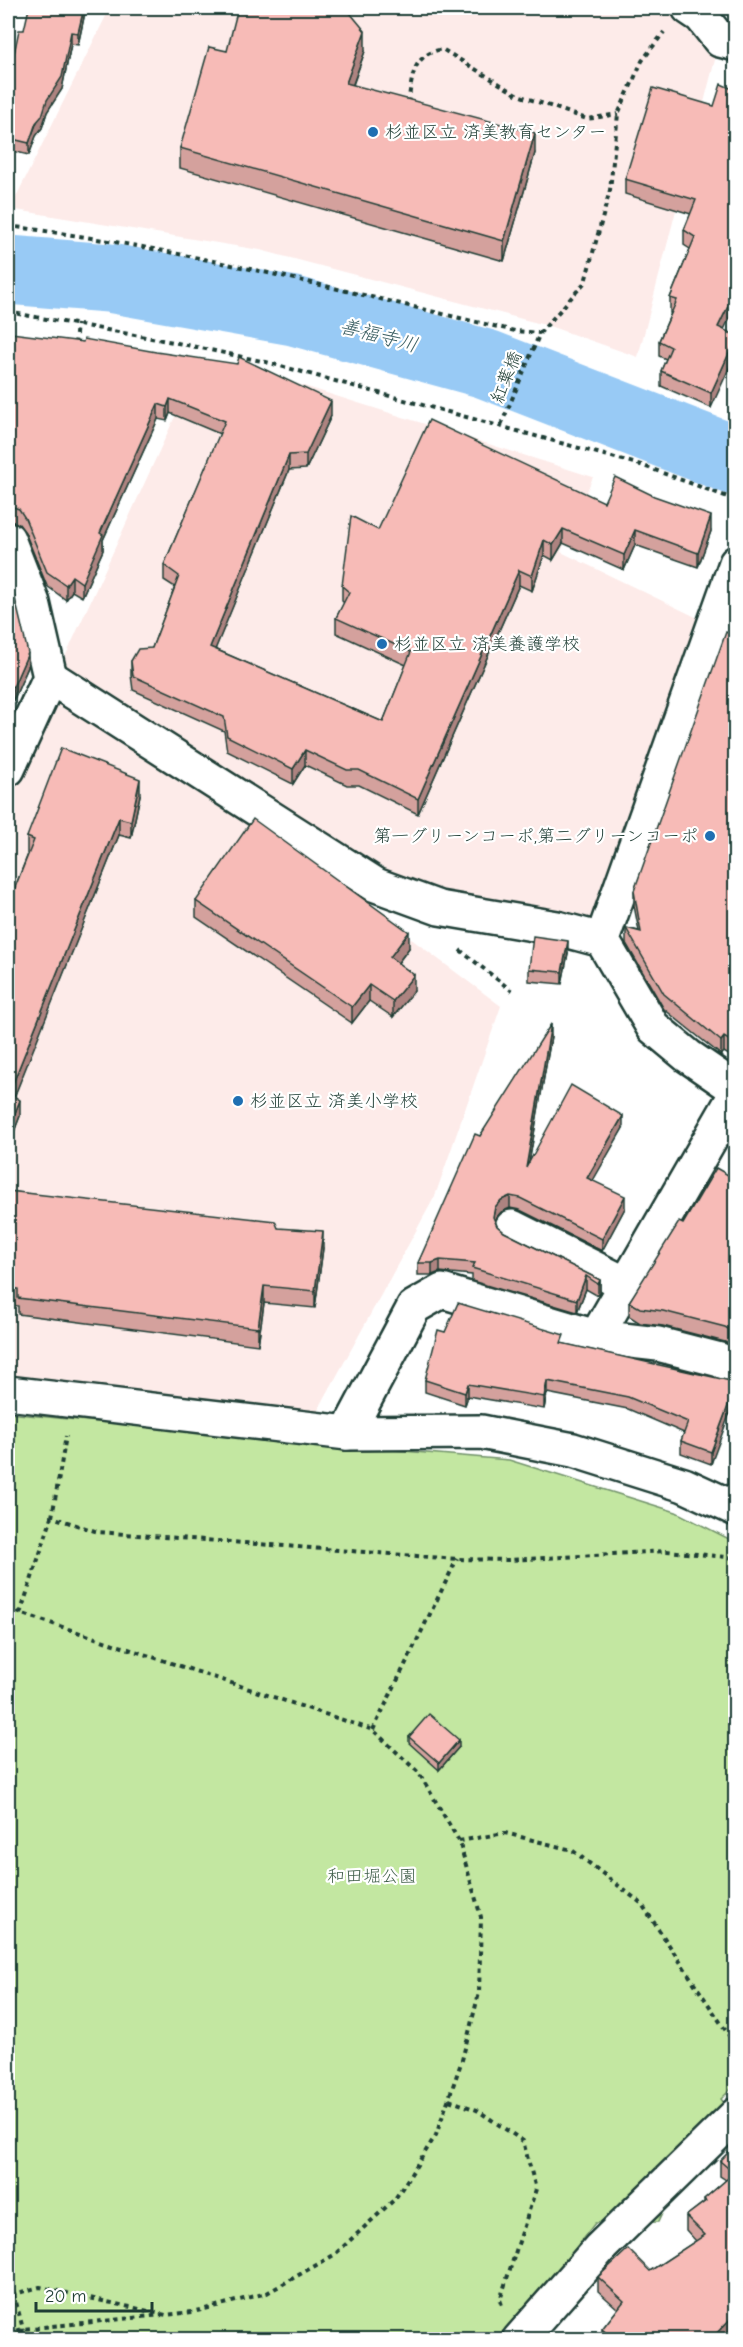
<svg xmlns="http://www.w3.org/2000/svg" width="743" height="2347" viewBox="0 0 743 2347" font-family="'Comic Neue','Klee One',sans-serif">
<rect width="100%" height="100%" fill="#fff"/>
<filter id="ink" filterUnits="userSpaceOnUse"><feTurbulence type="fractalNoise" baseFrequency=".0167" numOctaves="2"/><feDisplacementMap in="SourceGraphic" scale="12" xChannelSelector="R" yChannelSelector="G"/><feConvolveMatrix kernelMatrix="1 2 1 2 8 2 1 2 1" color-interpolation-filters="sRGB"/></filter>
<g filter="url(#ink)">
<!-- built -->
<g fill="#fdebe9">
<polygon points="110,8 664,8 716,56 638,357 549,326 260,250 10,209"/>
<polygon points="199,364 241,366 593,477 561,552 702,620 596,923 422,891 60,668"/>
<polygon points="51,699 248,817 501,1006 435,1196 311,1423 8,1377 8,801"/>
</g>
<!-- green -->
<polygon fill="#c3e7a1" stroke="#71926a" stroke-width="1.5" points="8,1413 297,1442 509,1460 676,1512 735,1542 736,2084 721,2099 735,2116 677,2182 658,2222 595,2223 505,2338 8,2339"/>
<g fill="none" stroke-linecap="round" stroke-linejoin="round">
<!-- river -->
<polyline stroke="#98caf5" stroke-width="69" points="8,270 109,278 294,311 486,364 736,461"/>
<defs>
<g id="minor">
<polyline points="689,8 701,16 720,40 736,44"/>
<polyline points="8,539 33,603 50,677 8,769"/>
<polyline points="50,677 376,885 439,908 557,928 602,940 653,1027 688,1056 736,1089"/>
<polyline points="602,940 736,563"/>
<polyline points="512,1227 626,1284"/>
<polyline points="596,1337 736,1094"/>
<polyline points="8,1393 347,1433 481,1432 573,1450 684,1485 736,1509"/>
<polyline points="347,1433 414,1307 442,1291 596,1337 658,1344 720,1360 736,1369"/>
<polyline points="519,2340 600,2248 736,2115"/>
</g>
</defs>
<!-- minor casing -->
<use href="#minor" stroke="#1f3d34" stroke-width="38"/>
<!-- path -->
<g stroke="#1f3d34" stroke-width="4" stroke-dasharray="4.5 4.5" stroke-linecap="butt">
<path d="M408 103C413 76 411 56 442 49L518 95 587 119 618 114"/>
<path d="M8 226C179 247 347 292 515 331L540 333"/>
<polyline points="8,312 173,342 266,362 641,465 736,500"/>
<polyline points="75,344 77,324"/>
<polyline points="501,425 540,333 585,282 610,190 618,114 642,61 664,32"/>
<polyline points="460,950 512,991"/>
<polyline points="52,1517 66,1436"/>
<polyline points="8,1609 373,1730 419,1773 459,1841 481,1917 479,1993 462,2060 436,2135 395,2199 334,2255 267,2293 193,2312 166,2315 40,2287 14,2294 8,2291"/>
<polyline points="20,1614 52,1517 98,1532 457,1559 508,1560 667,1551 736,1558"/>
<polyline points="373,1730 457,1559"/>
<polyline points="459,1841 505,1833 572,1850 641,1903 736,2046"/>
<polyline points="449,2100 477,2110 523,2141 536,2189 500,2300 502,2305"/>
<polyline points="14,2294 23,2329 20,2340"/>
<polyline points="8,2333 23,2329 162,2315"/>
</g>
<!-- minor -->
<use href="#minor" stroke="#fff" stroke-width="33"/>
</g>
<!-- wall -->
<g fill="#d4a19d" stroke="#1f3d34" stroke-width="1.5">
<polygon points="86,8 78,45 71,44 62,89 47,112 42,128 36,136 29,155 8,150 8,82 24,30"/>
<polygon points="227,51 365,51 353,85 535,153 504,261 180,168 180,148"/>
<polygon points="714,106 724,330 711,408 661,386 661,371 666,359 659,356 659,341 671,313 670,313 670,298 690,249 684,245 684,230 691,214 625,194 625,179"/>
<polygon points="8,360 331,416 306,469 289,470 215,649 383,722 406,665 336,633 336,618 344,603 342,601 342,586 378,530 604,502 711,531 698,567 635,545 624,570 563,543 553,560 544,555 532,591 519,585 418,814 359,785 347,785 305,765 293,784 227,751 224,731 133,690 131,675 131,661 152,648 175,587 164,580 164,565 220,434 170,413 167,421 158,419 103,540 103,550 82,597 72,591 66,600 47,586 25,532 19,524 10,520 8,521"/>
<polygon points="8,579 28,667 13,701 8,699"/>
<polygon points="735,636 735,1059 724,1052 721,1055 664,1009 626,943 626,928 639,931 634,906 634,891"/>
<polygon points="140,795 131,838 119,835 14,1096 20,1116 8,1147 8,905 28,854 27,854 27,837"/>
<polygon points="196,901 409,948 398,963 414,991 393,1017 369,1001 352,1023 196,917"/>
<polygon points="568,953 562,984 529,981 529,969"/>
<polygon points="551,1037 529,1162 623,1128 592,1181 625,1208 602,1251 520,1210 510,1208 501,1212 495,1220 497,1226 504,1232 600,1280 600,1292 598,1296 586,1289 577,1312 472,1281 472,1275 440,1272 432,1275 418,1275 418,1263 480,1136"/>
<polygon points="735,1179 735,1348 725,1342 663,1326 640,1323 629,1316 629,1302 683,1224"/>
<polygon points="8,1191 278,1228 323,1248 315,1308 264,1303 258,1345 18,1314 18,1306 8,1304"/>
<polygon points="445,1332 564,1344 735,1382 711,1464 681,1453 681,1441 684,1433 628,1409 547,1393 544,1409 468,1396 465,1405 425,1392 425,1380"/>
<polygon points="409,1737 459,1747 439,1770 409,1743"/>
<polygon points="735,2146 735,2328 724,2340 602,2340 602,2329 618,2309 598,2291 598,2277 650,2271 696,2241 686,2230 686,2216 704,2202 704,2199 726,2180 720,2176 720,2161"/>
</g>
<!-- shaded-wall -->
<g fill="#ad8380" stroke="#1f3d34" stroke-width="1.5">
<polygon points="84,8 86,8 78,45 78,33"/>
<polygon points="365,31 365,51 346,103 346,83"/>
<polygon points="71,32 71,44 62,89 47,112 42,128 36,136 29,155 29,143"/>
<polygon points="535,133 535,153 504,261 504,241"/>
<polygon points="13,153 13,165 8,179 8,167"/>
<polygon points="735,292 735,307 718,342 718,327"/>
<polygon points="735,340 735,355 711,408 711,393"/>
<polygon points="170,399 170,413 167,421 167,407"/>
<polygon points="331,401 331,416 306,469 306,454"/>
<polygon points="158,404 158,419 103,540 103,550 82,597 82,583 100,533"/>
<polygon points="289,455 289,470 210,662 210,647"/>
<polygon points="711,516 711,531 698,567 698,553"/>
<polygon points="563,529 563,543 553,560 553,545"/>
<polygon points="635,530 635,545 624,570 624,555"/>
<polygon points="544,540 544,555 532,591 532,576"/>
<polygon points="519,570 519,585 418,814 418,799"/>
<polygon points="72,576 72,591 66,600 66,585"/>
<polygon points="28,653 28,667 13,701 13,687"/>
<polygon points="305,750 305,765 293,784 293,769"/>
<polygon points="140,779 140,795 131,838 131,821"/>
<polygon points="119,818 119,835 9,1110 9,1093"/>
<polygon points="409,932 409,948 390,973 390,957"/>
<polygon points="568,941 568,953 562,984 562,972"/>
<polygon points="414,975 414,991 393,1017 393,1001"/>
<polygon points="369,985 369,1001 352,1023 352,1007"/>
<polygon points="551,1024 551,1037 526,1180 526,1168"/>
<polygon points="724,1037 724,1052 721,1055 721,1041"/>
<polygon points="20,1100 20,1116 8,1147 8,1131"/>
<polygon points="623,1116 623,1128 587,1191 587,1178"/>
<polygon points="510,1196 510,1208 501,1212 495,1219 493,1229 493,1217 495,1207 501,1200"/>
<polygon points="625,1196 625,1208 602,1251 602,1239"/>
<polygon points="323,1231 323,1248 315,1308 315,1291"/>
<polygon points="440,1260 440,1272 432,1275 432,1263"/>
<polygon points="586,1276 586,1289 577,1312 577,1300"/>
<polygon points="600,1280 600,1292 598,1296 598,1284"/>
<polygon points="264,1286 264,1303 258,1345 258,1328"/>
<polygon points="547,1381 547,1393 544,1409 544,1397"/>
<polygon points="468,1384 468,1396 465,1405 465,1393"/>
<polygon points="735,1387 735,1399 711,1464 711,1452"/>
<polygon points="459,1740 459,1747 439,1770 439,1763"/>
<polygon points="735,2314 735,2328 724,2340 710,2340"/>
</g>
<!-- building -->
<g fill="#f7bbb7" stroke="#1f3d34" stroke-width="1.5">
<polygon points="29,8 84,8 78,33 71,32 62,77 47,100 42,116 36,123 29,143 8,138 8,82 19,30 24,30"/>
<polygon points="238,8 346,8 365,31 346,83 535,133 504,241 180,148 209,47 227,51"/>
<polygon points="721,84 735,90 735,272 734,276 735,278 735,292 718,327 735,335 735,340 711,393 661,371 671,347 659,341 677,300 670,298 695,237 684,230 696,200 625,179 653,88 714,106"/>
<polygon points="8,152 13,153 8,167"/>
<polygon points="11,333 83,342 84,339 156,352 237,364 239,357 331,401 306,454 289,455 210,647 383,722 411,652 336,618 349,592 342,586 351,516 378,530 429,420 604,502 615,477 654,496 711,516 698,553 635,530 624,555 563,529 553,545 544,540 532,576 519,570 418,799 359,770 347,770 305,750 293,769 227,736 224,717 133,676 131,661 138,649 152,648 179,576 164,565 225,421 170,399 167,407 158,404 100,533 103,535 82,583 72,576 66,585 47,572 25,518 19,509 10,506 8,506 8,360"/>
<polygon points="8,579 13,590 28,653 13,687 8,684"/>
<polygon points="726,632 735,636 735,1044 724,1037 721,1041 664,994 626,928 641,932 634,891"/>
<polygon points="61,748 140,779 131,821 119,818 9,1093 20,1100 8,1131 8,905 34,840 27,837"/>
<polygon points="253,819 409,932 390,957 414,975 393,1001 369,985 352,1007 196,901"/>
<polygon points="533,936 568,941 562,972 529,969"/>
<polygon points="551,1024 526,1168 571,1085 623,1116 587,1178 625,1196 602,1239 520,1198 510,1196 501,1200 495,1207 493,1217 497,1226 504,1232 600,1280 598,1284 586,1276 577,1300 472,1268 475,1263 440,1260 432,1263 418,1263 475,1134 480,1136"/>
<polygon points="716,1168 735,1179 735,1333 725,1327 663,1311 640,1308 629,1302 679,1222 683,1224"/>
<polygon points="8,1191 275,1221 278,1228 323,1231 315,1291 264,1286 258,1328 18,1298 18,1289 8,1287"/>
<polygon points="458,1303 564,1335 561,1343 735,1382 735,1387 711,1452 681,1441 688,1422 628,1397 547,1381 544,1397 468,1384 465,1393 425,1380 438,1330 445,1332"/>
<polygon points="429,1714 459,1740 439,1763 409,1737"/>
<polygon points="735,2146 735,2314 710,2340 609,2340 611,2337 602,2329 624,2301 598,2277 628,2249 650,2271 705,2235 686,2216 706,2201 704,2199 734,2173 720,2161"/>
</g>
</g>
<!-- markers -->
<g fill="#1f6fb2" stroke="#fff" stroke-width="2">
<circle cx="373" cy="132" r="6"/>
<circle cx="382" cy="644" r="6"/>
<circle cx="710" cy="836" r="6"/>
<circle cx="238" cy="1101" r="6"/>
</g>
<g text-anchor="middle" stroke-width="4.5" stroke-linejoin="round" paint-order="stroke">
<!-- poi labels -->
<g font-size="18" fill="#1f3d34" stroke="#fff" text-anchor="start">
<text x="385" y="138">杉並区立 済美教育センター</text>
<text x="394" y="650">杉並区立 済美養護学校</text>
<text x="698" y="842" text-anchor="end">第一グリーンコーポ,第二グリーンコーポ</text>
<text x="250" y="1107">杉並区立 済美小学校</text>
</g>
<!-- street labels -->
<g font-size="18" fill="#1f3d34" stroke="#fff">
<text transform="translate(506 377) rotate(-68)" y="6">紅葉橋</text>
</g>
<!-- park labels -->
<g font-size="18" fill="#405f4a" stroke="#fff">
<text x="372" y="1882">和田堀公園</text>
</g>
<!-- water labels -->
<g font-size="20" font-style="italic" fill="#3d6064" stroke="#fff">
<text transform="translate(379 335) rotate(15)" y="7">善福寺川</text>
</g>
</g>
<!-- margin -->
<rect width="743" height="2347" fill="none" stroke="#fff" stroke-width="30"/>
<rect x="15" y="15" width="713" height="2317" fill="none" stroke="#1f3d34" stroke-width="2" filter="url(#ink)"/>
<!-- scale -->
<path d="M36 2302v9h116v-9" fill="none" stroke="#1f3d34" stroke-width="3"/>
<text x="45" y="2302" font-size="18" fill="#1f3d34" stroke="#ffffff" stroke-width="4.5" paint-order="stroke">20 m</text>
</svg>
